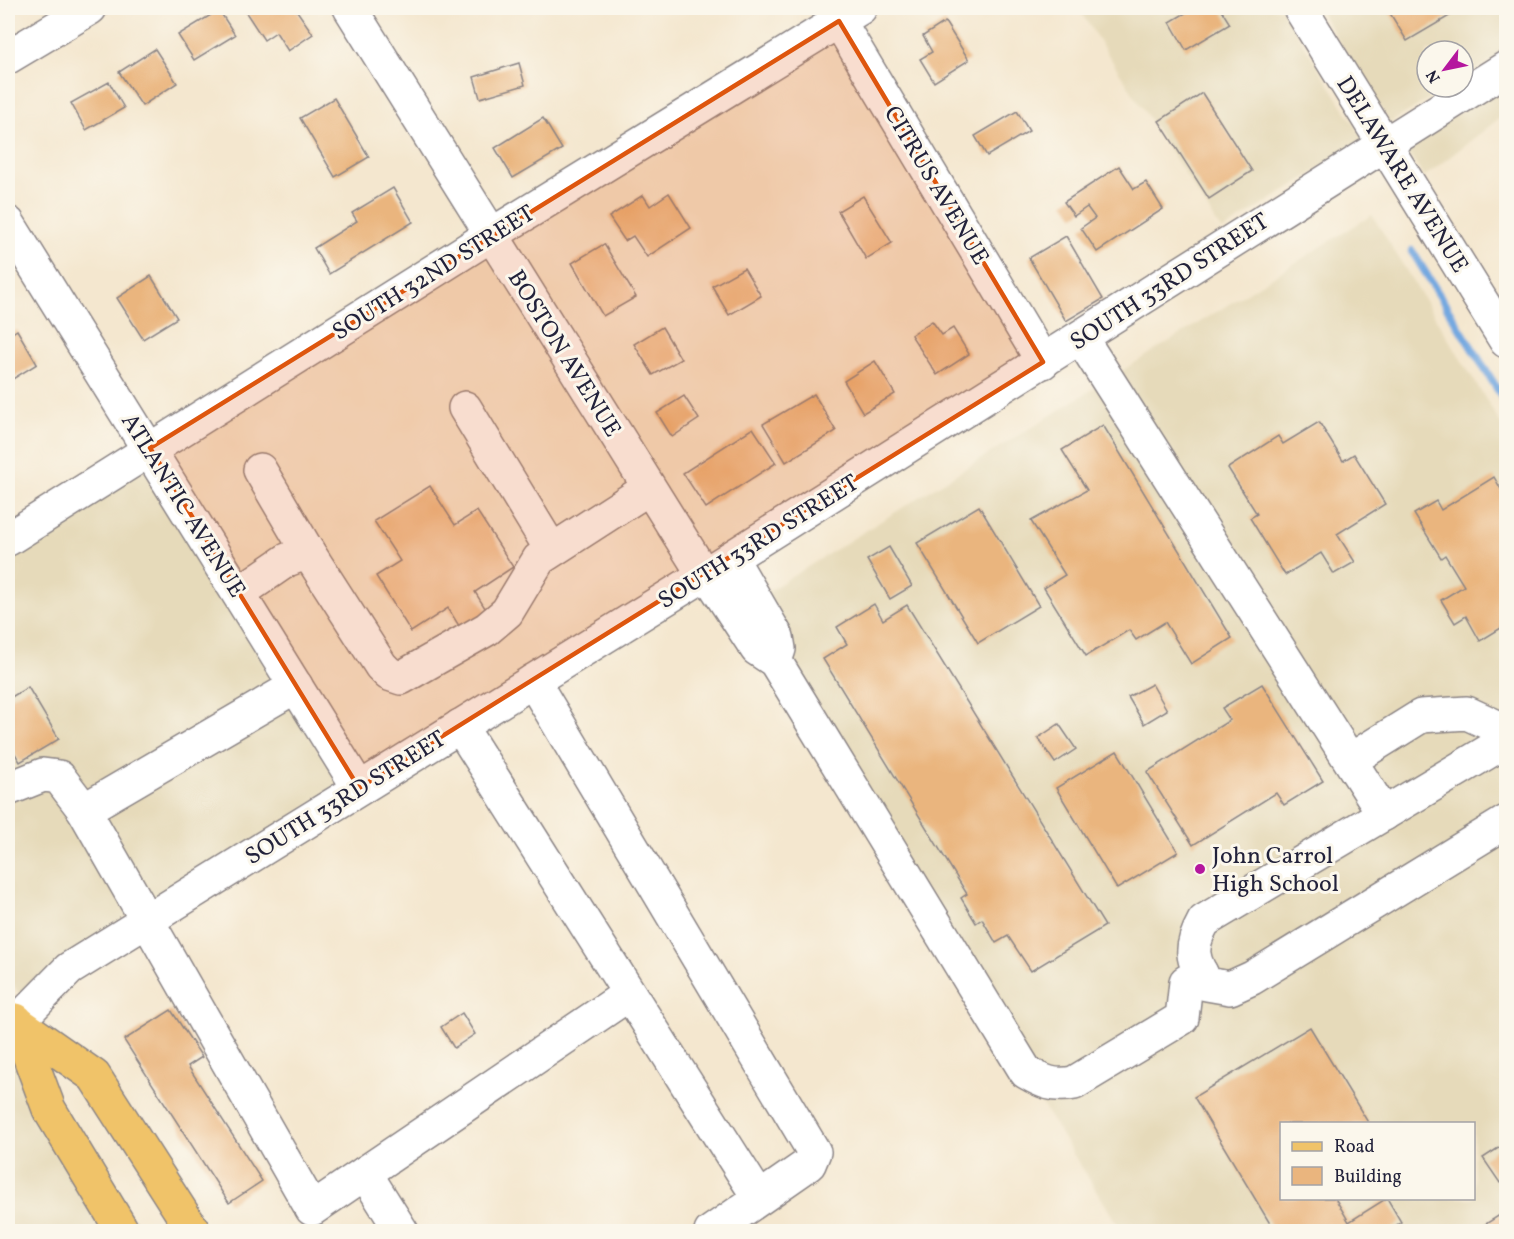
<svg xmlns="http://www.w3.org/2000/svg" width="1514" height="1239" viewBox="0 0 1514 1239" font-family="Vollkorn,serif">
<rect width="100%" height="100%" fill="#fbf7ec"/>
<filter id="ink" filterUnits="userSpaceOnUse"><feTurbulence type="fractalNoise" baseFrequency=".0167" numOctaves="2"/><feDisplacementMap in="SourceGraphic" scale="12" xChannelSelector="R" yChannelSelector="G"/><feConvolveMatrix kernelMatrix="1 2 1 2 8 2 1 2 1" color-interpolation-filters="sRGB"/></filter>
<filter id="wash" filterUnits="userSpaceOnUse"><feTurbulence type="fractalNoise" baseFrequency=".008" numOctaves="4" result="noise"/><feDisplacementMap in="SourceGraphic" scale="24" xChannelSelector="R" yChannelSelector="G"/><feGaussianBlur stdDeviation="1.35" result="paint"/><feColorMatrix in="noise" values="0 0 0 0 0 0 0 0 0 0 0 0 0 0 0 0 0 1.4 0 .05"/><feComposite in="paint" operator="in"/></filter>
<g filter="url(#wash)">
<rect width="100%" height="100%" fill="#f4e7cf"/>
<!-- built -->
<g fill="#e6daba" fill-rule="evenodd">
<polygon points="1078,8 1281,8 1364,140 1222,231"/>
<polygon points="1318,8 1506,8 1506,51 1463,78 1463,51 1427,51 1427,87 1448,87 1390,123"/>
<polygon points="1506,84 1506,113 1424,177 1405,147"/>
<path d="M1372 215 1506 432V1231H1122L732 614ZM1282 1124H1474V1198H1282Z"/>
<polygon points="144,469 339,784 21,998 8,975 8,556"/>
<polygon points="12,1052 104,1231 8,1231 8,1059"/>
</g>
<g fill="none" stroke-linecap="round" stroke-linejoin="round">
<!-- stream -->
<polyline stroke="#73a8e0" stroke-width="8" points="1412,251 1506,403"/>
</g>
<g id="blocks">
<!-- building -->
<g fill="#eab57e">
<polygon points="243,8 295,8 313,34 288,51 276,32 264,40"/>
<polygon points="1194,8 1220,8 1230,24 1186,50 1170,22"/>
<polygon points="1392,8 1463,8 1407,41 1388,10"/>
<polygon points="219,10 235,35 194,60 178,35"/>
<polygon points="945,22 969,60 934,82 920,59 932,52 923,36"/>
<polygon points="155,49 177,83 142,106 119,72"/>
<polygon points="519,63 525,85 480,98 474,77"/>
<polygon points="109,82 124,108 86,130 71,103"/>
<polygon points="1202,93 1252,171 1209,199 1159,121"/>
<polygon points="334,98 369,157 335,177 300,118"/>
<polygon points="1017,111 1029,131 987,156 975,136"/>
<polygon points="543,118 562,149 513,178 495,148"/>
<polygon points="1119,166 1134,189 1146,182 1163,209 1097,252 1081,228 1095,218 1087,207 1074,216 1064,202"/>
<polygon points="393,188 413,222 329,274 314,248 357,221 352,213"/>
<polygon points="669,193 691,228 647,257 633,236 625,241 609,217 643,195 650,206"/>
<polygon points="863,196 892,243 866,259 838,211"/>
<polygon points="1066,236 1103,299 1066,321 1029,258"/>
<polygon points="604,244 636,297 603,316 572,263"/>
<polygon points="744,268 761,296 729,315 712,286"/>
<polygon points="151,276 177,318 143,339 117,298"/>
<polygon points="932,321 942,335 953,328 969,354 937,375 911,335"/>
<polygon points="662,327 681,359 653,375 634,344"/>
<polygon points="17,330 37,364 8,382 8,336"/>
<polygon points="875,361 895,394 863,413 844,381"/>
<polygon points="814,394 836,431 786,462 763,424"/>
<polygon points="684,396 699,419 672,437 657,413"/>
<polygon points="1319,422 1343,461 1354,454 1385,504 1337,534 1355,562 1334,574 1321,553 1285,575 1250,518 1257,514 1228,468 1278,436 1283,444"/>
<polygon points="1103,425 1232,638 1191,664 1165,622 1136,640 1129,630 1086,656 1044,588 1065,575 1031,521 1087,490 1062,450"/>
<polygon points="753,428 776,463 706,508 683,473"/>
<polygon points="1494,477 1506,498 1506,625 1480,641 1466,616 1455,623 1441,600 1464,586 1445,555 1441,558 1414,514 1436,501 1441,510"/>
<polygon points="430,486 455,525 477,511 513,567 475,592 490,616 464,634 448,608 411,632 376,576 400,561 374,521"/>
<polygon points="979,506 1039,606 978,643 917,543"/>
<polygon points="889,547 912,586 890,599 867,560"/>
<polygon points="874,604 883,620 907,605 1105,926 1031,971 1008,936 996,943 982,919 976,923 961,898 967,894 823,659 847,644 837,627"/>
<polygon points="1152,684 1167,710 1144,724 1128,697"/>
<polygon points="1262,684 1323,781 1284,805 1276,793 1193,845 1147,772 1230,720 1222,708"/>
<polygon points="28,687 59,739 20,762 8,742 8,699"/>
<polygon points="1059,724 1076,749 1055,763 1038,738"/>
<polygon points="1117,751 1178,852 1117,889 1056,788"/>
<polygon points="171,1010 202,1057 188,1066 262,1181 229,1203 124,1040"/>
<polygon points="462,1013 475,1034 454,1048 441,1027"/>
<polygon points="1310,1027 1369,1124 1282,1124 1282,1198 1335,1198 1349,1222 1387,1198 1401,1222 1386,1232 1275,1232 1194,1097"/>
<polygon points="1506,1143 1506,1178 1500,1183 1483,1158"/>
<polygon points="1506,1211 1506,1232 1473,1232"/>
</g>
</g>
</g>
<g filter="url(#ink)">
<use href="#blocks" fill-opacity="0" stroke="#8b8485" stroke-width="1.5"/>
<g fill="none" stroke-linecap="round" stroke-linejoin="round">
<defs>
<g id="minor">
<polyline points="350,8 704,575"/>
<polyline points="831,8 1043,362"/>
<polyline points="1300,8 1506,341"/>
<polyline points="8,57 90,8"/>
<polyline points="8,223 359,788"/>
<polyline points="1081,338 1384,814"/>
<polyline points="465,408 551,549"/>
<polyline points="260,470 308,552"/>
<polyline points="8,539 491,235 860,8"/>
<polyline points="731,558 777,637 779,649 775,661"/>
<path d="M707 573 757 649 775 661 1026 1072C1043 1082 1054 1087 1074 1083L1182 1018 1186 982 1201 973"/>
<polyline points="239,593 287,560 308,552 381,666 389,674 401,678 487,629 507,612 539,559 649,488"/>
<polyline points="533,681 814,1152 809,1164 711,1232"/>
<polyline points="460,726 759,1198"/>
<path d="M1506 741 1204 921C1189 948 1191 958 1207 984L1230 988 1252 978 1506 822"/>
<polyline points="1352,759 1421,716 1467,713 1506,731"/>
<polyline points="8,789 43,775 59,777 84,810 312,1209 365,1173 402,1232"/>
<polyline points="84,810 296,686"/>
<polyline points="17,1022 69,969 707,573 1506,68"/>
<polyline points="365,1173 629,994"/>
</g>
<g id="major">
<polyline points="16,1020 49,1109 123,1232"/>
<polyline points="17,1022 94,1076 194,1232"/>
</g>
</defs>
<!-- minor casing -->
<use href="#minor" stroke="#8b8485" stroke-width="36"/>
<!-- major casing -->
<use href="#major" stroke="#8b8485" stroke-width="36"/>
<!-- minor -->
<use href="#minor" stroke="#fff" stroke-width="33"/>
<!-- major -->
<use href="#major" stroke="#f0c369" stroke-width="33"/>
</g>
</g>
<!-- marked area -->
<path fill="#de560e" fill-opacity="0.2" stroke="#de560e" stroke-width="4.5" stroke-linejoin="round" d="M839 21 1043 362 359 788 150 448Z"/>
<!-- markers -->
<circle fill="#b5179e" stroke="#fbf7ec" stroke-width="2" cx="1200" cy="869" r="6"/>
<g text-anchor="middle" stroke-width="6" stroke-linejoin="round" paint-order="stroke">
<!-- street labels -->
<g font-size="24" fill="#22223b" stroke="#fbf7ec">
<text transform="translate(1403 174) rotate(58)" y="8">DELAWARE AVENUE</text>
<text transform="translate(937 185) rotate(59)" y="8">CITRUS AVENUE</text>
<text transform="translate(433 272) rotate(-32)" y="8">SOUTH 32ND STREET</text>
<text transform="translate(1169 281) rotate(-33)" y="8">SOUTH 33RD STREET</text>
<text transform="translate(565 353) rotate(58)" y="8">BOSTON AVENUE</text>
<text transform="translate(184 505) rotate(58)" y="8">ATLANTIC AVENUE</text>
<text transform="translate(758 541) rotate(-32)" y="8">SOUTH 33RD STREET</text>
<text transform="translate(345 797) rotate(-32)" y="8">SOUTH 33RD STREET</text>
</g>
<!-- poi labels -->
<g font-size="24" fill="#22223b" stroke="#fbf7ec" text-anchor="start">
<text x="1212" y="863">John Carrol<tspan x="1212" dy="28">High School</tspan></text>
</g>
</g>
<!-- margin -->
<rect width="1514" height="1239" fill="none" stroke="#fbf7ec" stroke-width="30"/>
<!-- legend -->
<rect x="1280" y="1122" width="195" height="78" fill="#fbf7ec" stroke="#a4a2a5" stroke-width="1.5"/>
<rect x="1292" y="1142" width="30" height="9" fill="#f0c369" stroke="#a4a2a5" stroke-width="1.5"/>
<text x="1334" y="1152" font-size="18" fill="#22223b">Road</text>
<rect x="1292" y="1167" width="30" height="18" fill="#eab57e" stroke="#a4a2a5" stroke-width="1.5"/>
<text x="1334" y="1182" font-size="18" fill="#22223b">Building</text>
<!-- north arrow -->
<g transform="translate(1445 69) rotate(238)"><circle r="28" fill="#fbf7ec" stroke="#a4a2a5" stroke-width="1.5"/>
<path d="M0-4.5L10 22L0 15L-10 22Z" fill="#b5179e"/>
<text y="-9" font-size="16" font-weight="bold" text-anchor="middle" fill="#22223b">N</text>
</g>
</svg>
